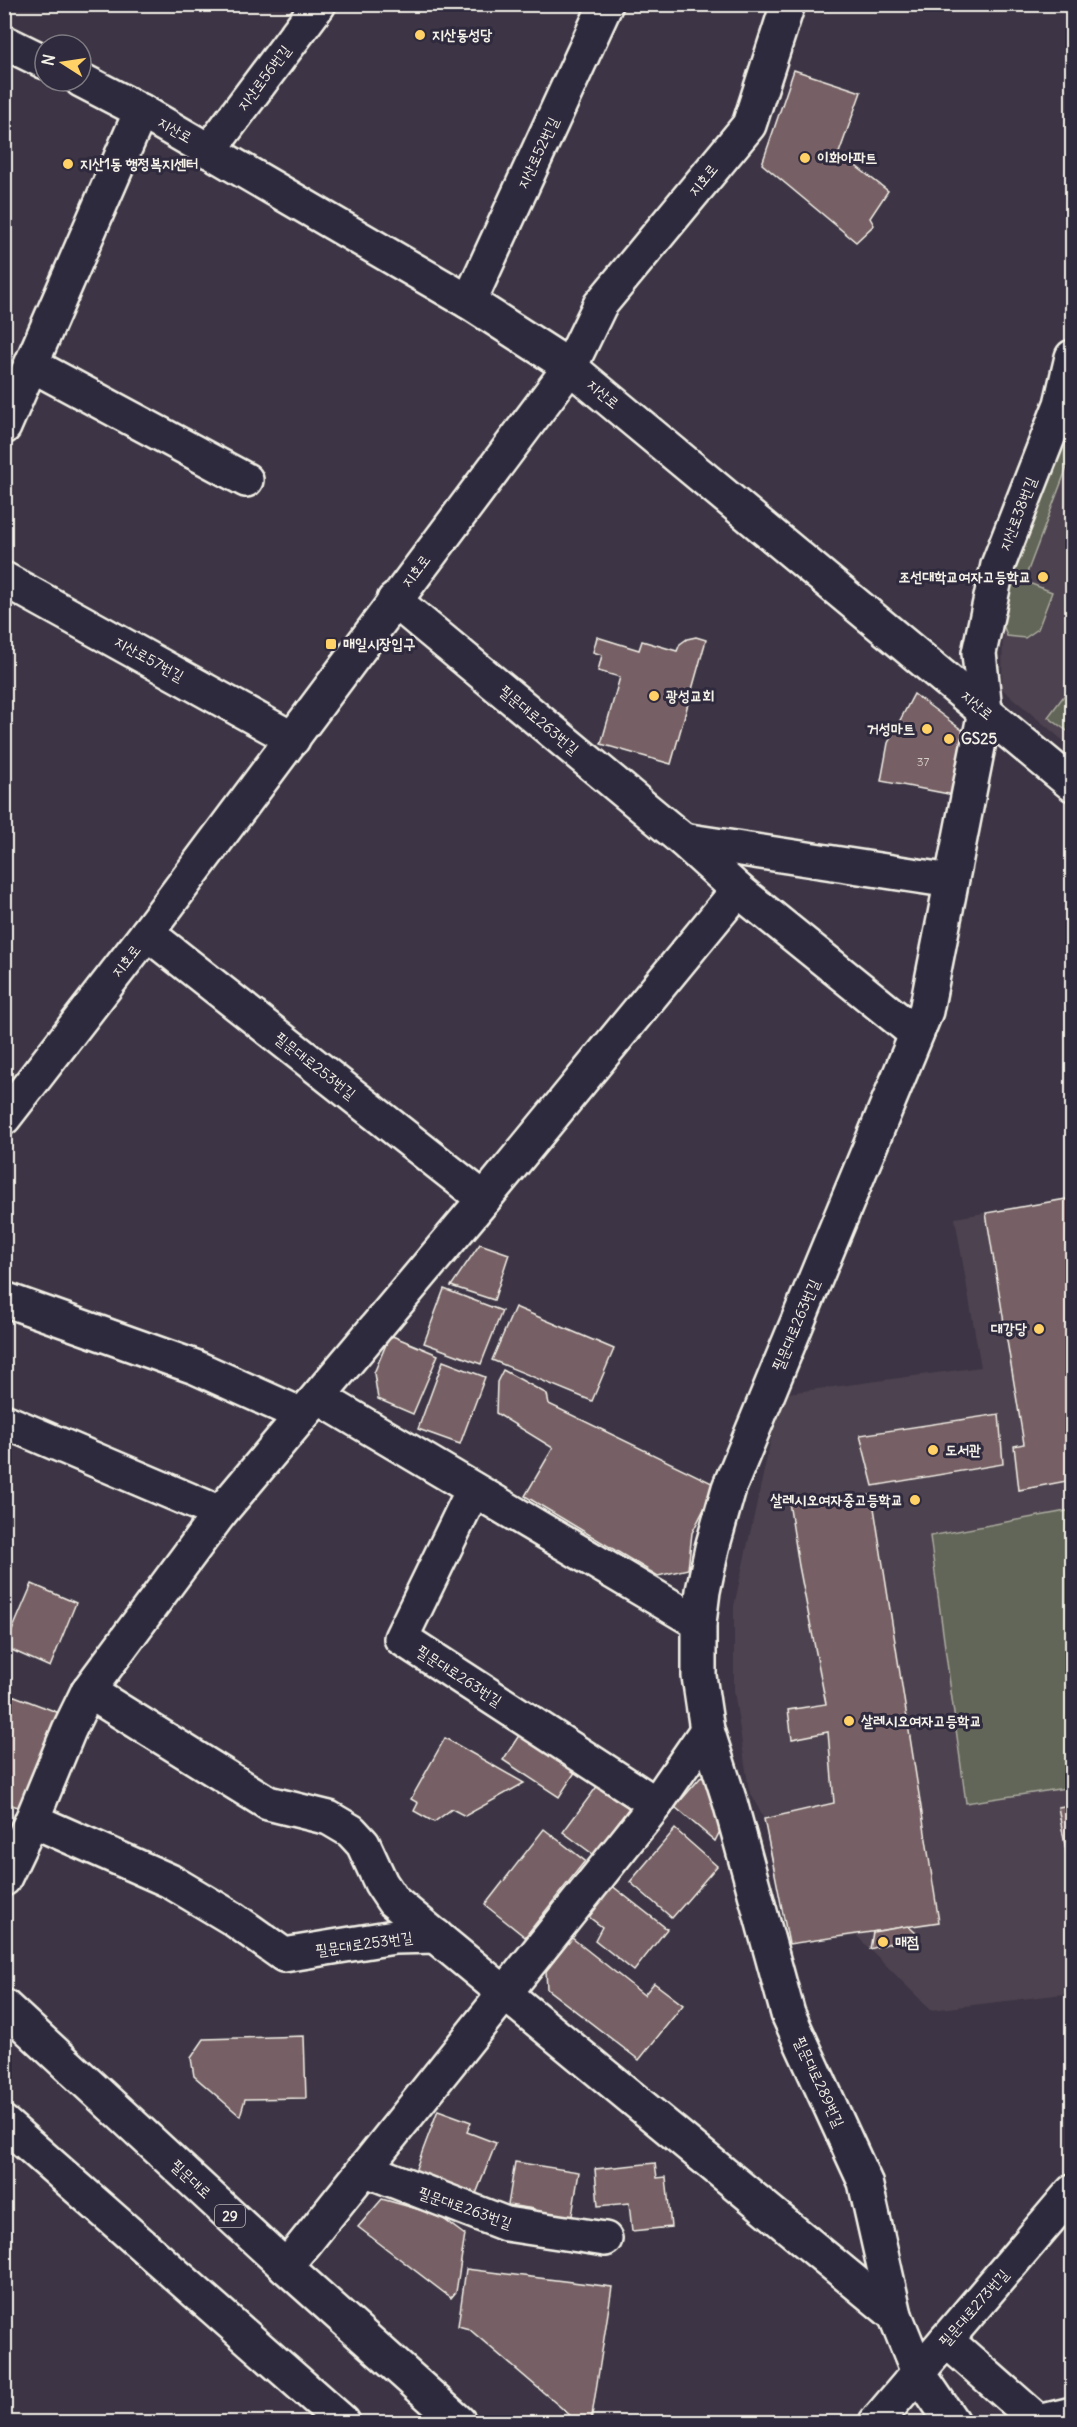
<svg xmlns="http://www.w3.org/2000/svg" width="1077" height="2427" viewBox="0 0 1077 2427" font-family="Delius,'Poor Story',sans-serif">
<rect width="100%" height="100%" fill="#3d3545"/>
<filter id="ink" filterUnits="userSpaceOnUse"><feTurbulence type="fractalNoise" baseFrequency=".0167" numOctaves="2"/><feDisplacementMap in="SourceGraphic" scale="12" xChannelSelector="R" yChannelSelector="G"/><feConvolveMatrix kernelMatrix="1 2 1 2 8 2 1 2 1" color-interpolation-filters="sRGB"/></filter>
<g filter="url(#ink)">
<!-- built -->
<g fill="#4e424f">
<polygon points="1072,423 1072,748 1002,689 1003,624"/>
<polygon points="1072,1198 1072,1897 1068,1898 1072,1916 1072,1993 931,2010 857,1936 789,1944 764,1819 749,1790 734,1690 734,1606 781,1394 981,1367 955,1218"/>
</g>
<!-- green -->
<g fill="#626658" stroke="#abaca0" stroke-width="1.5">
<polygon points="1072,423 1072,454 1024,581 1052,592 1038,629 1025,638 1007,636 1003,624 1024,531"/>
<polygon points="1072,685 1072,724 1067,731 1048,717"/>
<polygon points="1072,1510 1072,1787 966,1803 930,1536"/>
</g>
<!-- building -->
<g fill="#776165" stroke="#f4f1e8" stroke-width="1.5">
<polygon points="794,70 861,92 839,153 888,191 870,218 874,225 856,242 762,164"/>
<polygon points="597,637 639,650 642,641 677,651 680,644 687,639 696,637 706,640 671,764 601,744 620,677 598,671 602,655 593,652"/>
<polygon points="914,694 966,733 954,795 881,781 888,743"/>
<polygon points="1072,1198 1072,1480 1019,1490 1014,1446 1024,1444 986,1213"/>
<polygon points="480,1244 509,1254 494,1300 451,1286"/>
<polygon points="444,1289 502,1311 481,1364 424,1343"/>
<polygon points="515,1307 614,1349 592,1401 492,1360"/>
<polygon points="390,1335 438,1355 413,1414 378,1399 374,1373"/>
<polygon points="443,1361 485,1377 460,1444 418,1429"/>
<polygon points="503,1370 547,1394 549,1404 716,1485 692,1533 688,1569 658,1576 525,1496 553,1448 496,1413 497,1382"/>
<polygon points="999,1414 1003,1464 873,1486 860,1435"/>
<polygon points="872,1495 939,1922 789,1944 764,1819 834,1803 828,1732 792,1739 788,1710 826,1704 799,1566 789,1502"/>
<polygon points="32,1584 76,1603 50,1667 5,1647"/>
<polygon points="4,1692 62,1714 26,1810 4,1802"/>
<polygon points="525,1726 581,1763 559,1797 503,1760"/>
<polygon points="445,1738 524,1783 465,1816 452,1809 434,1822 414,1811 418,1803 411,1799"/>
<polygon points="604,1777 634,1801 594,1855 563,1832"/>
<polygon points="701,1777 718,1786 727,1817 715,1841 675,1807"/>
<polygon points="1072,1805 1072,1866 1069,1867 1058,1807"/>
<polygon points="544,1829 585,1861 525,1937 485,1905"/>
<polygon points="675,1829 717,1866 672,1918 630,1882"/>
<polygon points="611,1885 667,1929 634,1971 595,1940 602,1927 589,1917"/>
<polygon points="908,1926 918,1935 870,1949 873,1932"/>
<polygon points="572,1938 644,1995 654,1983 683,2005 639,2060 547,1989 546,1971"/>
<polygon points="304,2036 306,2098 245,2099 240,2116 194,2076 191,2058 204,2039"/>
<polygon points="438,2110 471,2122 467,2132 496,2143 476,2194 415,2171"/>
<polygon points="515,2162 579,2172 570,2228 532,2222 534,2209 508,2205"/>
<polygon points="655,2163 657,2178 666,2177 671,2227 632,2231 629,2203 598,2206 595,2169"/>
<polygon points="382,2199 438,2215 465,2235 456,2292 451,2298 358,2227"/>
<polygon points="466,2269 612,2287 591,2422 578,2422 469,2329 458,2326"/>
</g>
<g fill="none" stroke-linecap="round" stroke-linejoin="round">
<defs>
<g id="minor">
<polyline points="4,42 45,62"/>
<polyline points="81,80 141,111 469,302 570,367 1072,784"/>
<polyline points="209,151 319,4"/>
<polyline points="469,302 606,4"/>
<polyline points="32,365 246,480"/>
<polyline points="4,427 141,111"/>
<polyline points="4,579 293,739"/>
<polyline points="394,600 683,840 738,890 916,1034"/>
<polyline points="683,840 951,881"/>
<polyline points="147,933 484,1199"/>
<polyline points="4,1118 147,933 570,367 600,305 749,125 788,4"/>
<polyline points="4,1299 195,1367 302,1415"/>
<polyline points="318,1397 699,1623"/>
<polyline points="4,1421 220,1513"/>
<polyline points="473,1490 401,1638 656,1804"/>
<polyline points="88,1691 268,1803 329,1818 351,1831 363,1844 381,1883 393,1901 895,2315"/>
<polyline points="32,1820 170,1881 232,1918 284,1955 394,1937 436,1936"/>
<polyline points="4,1879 32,1820 69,1730 88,1691 220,1513 484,1199 738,890"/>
<polyline points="364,2169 506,2224 605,2239"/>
<polyline points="286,2267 656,1804 707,1730"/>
<polyline points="946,2340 1039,2422"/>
<polyline points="876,2422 1072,2192"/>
<polyline points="952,2422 918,2372 895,2315 865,2182 788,2014 730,1802 707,1730 699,1676 699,1623 703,1591 712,1548 729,1488 926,1011 985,711 979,653 998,565 1061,404 1072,357"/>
<polyline points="1039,2422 1072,2414"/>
</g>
<g id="major">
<polyline points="4,2006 286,2267 459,2422"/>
<polyline points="4,2123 343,2422"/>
</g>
</defs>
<!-- minor casing -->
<use href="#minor" stroke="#f4f1e8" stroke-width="38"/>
<!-- major casing -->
<use href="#major" stroke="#f4f1e8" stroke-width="38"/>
<!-- minor -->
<use href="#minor" stroke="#2f2a3d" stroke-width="33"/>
<!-- major -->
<use href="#major" stroke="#2f2a3d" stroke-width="33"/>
</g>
</g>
<!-- markers -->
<g fill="#ffd166" stroke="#2f2a3d" stroke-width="2">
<circle cx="420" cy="35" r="6"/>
<circle cx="805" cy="158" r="6"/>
<circle cx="68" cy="164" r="6"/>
<circle cx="1043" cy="577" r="6"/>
<rect x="325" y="638" width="12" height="12" rx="3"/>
<circle cx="654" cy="696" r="6"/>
<circle cx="927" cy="729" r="6"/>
<circle cx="949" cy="739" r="6"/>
<circle cx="1039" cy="1329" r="6"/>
<circle cx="933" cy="1450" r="6"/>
<circle cx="915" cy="1500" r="6"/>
<circle cx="849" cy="1721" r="6"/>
<circle cx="883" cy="1942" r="6"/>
</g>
<g text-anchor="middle" stroke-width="6" stroke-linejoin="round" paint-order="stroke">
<!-- number labels -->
<g font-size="12" fill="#d5cdc7">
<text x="923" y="766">37</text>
</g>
<!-- shield labels -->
<rect fill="#2f2a3d" stroke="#b9b5b5" stroke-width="1.5" x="215" y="2205" width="30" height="22" rx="4.5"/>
<g font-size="14" font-weight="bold" fill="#f4f1e8">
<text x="230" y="2221">29</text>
</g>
<!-- poi labels -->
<g font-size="15" font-weight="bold" fill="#f4f1e8" stroke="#2f2a3d" text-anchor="start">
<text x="432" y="40">지산동성당</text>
<text x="817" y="163">이화아파트</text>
<text x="80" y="169">지산1동 행정복지센터</text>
<text x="1031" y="582" text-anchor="end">조선대학교여자고등학교</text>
<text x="343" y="649">매일시장입구</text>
<text x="666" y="701">광성교회</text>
<text x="915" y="734" text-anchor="end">거성마트</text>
<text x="961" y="744">GS25</text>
<text x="1027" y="1334" text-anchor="end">대강당</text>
<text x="945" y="1455">도서관</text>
<text x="903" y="1505" text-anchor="end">살레시오여자중고등학교</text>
<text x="861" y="1726">살레시오여자고등학교</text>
<text x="895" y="1947">매점</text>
</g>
<!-- street labels -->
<g font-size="15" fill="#f4f1e8" stroke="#2f2a3d">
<text transform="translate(264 78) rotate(-53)" y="5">지산로56번길</text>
<text transform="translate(175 130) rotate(30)" y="5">지산로</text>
<text transform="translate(538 153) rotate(-65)" y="5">지산로52번길</text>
<text transform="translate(703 180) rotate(-51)" y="5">지호로</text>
<text transform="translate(603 394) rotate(40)" y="5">지산로</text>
<text transform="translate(1018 514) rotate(-69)" y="5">지산로38번길</text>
<text transform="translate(416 571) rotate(-53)" y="5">지호로</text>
<text transform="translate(149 659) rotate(29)" y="5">지산로57번길</text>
<text transform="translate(977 705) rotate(40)" y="5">지산로</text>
<text transform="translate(539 720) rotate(40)" y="5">필문대로263번길</text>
<text transform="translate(126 961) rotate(-52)" y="5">지호로</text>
<text transform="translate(315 1066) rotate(38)" y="5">필문대로253번길</text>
<text transform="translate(796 1325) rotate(-67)" y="5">필문대로263번길</text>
<text transform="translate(459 1676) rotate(33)" y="5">필문대로263번길</text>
<text transform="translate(364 1944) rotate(-8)" y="5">필문대로253번길</text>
<text transform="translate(819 2082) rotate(65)" y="5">필문대로289번길</text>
<text transform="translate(191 2179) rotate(43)" y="5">필문대로</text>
<text transform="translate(465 2208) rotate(19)" y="5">필문대로263번길</text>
<text transform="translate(974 2308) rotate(-49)" y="5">필문대로273번길</text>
</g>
</g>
<!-- margin -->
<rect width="1077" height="2427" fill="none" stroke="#2f2a3d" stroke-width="24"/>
<rect x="12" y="12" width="1053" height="2403" fill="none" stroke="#f4f1e8" stroke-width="2" filter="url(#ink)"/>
<!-- north arrow -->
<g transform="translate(63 63) rotate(282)"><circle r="28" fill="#2f2a3d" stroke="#7e7a81" stroke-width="1.5"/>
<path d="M0-4.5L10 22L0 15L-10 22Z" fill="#ffd166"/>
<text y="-9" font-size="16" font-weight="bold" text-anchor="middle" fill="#f4f1e8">N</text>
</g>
</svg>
